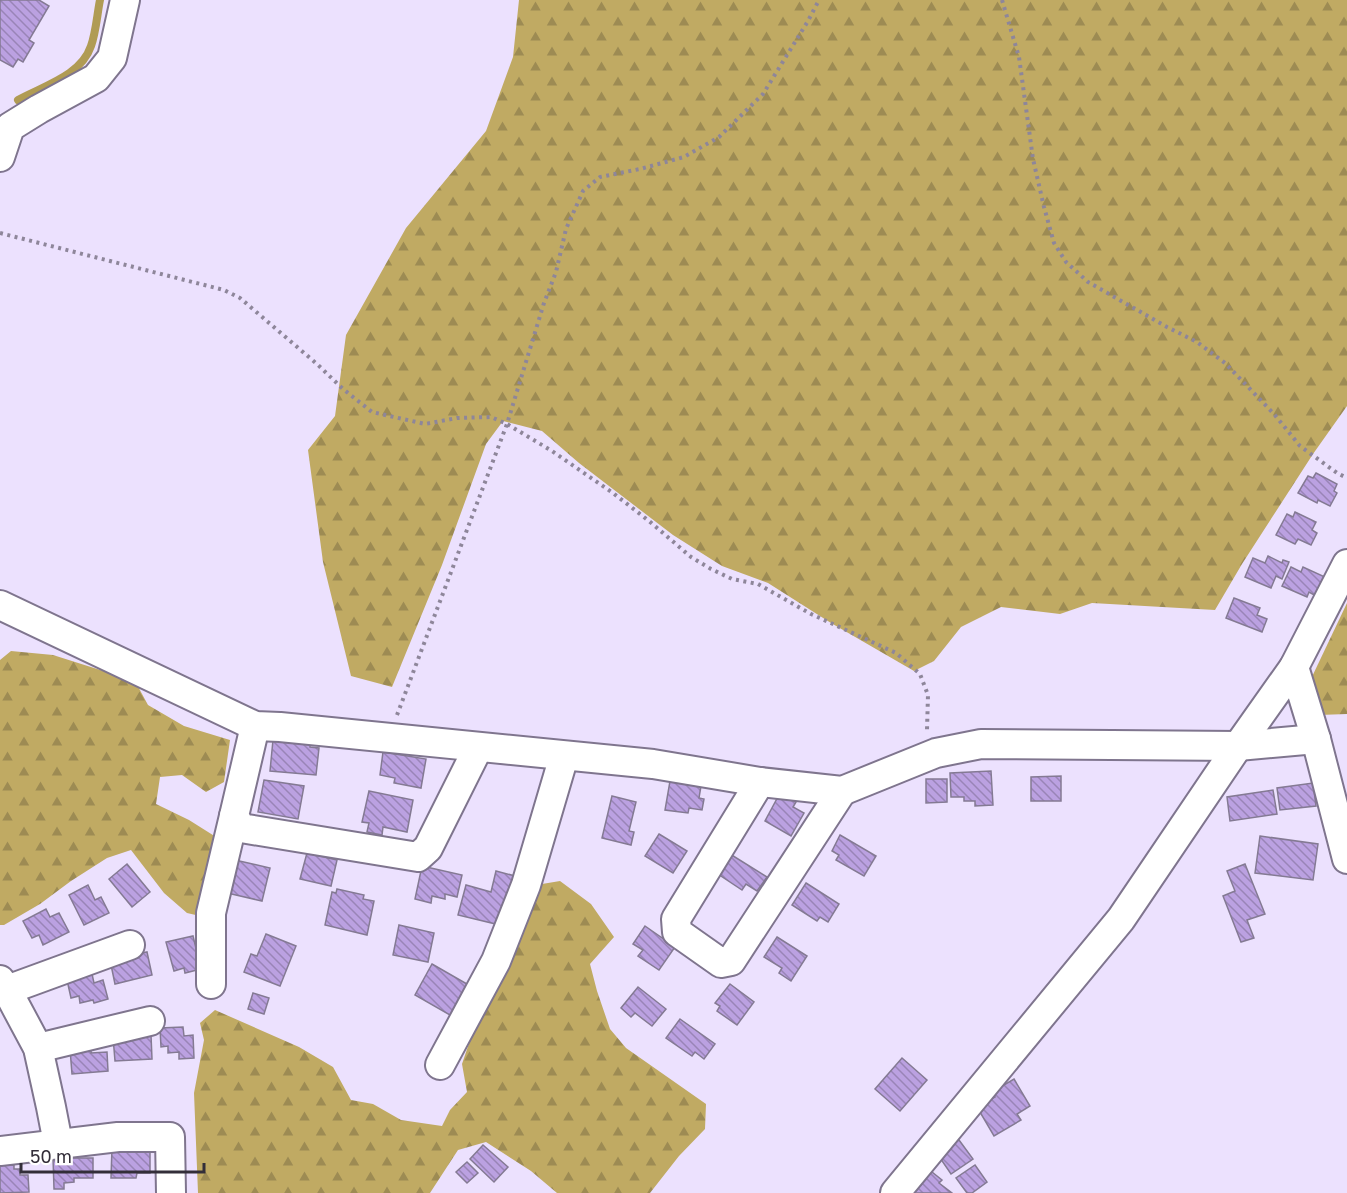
<svg xmlns="http://www.w3.org/2000/svg" width="1347" height="1193" viewBox="0 0 1347 1193" font-family="'Golos Text',sans-serif">
<defs>
<pattern id="forest-firs" width="22" height="20" patternUnits="userSpaceOnUse" patternTransform="scale(1.5)"><rect width="22" height="20" fill="#c0aa63"/><path d="M5 1l3.5 6h-7zM16 11l3.5 6h-7z" fill="#9d8b53"/></pattern>
<pattern id="building-back-hatch" width="6" height="6" patternUnits="userSpaceOnUse" patternTransform="scale(1.5)"><rect width="6" height="6" fill="#bba1e1"/><path d="M-1 5l2 2M0 0l6 6M5-1l2 2" fill="none" stroke="#9984b7"/></pattern>
</defs>
<rect width="100%" height="100%" fill="#ece1fe"/>
<!-- forest -->
<g fill="url(#forest-firs)">
<polygon points="519,0 1347,0 1347,406 1313,454 1242,564 1215,610 1092,603 1060,614 1001,607 961,627 934,661 914,671 831,623 768,583 722,566 673,535 579,463 542,431 503,421 486,444 442,565 392,687 351,676 323,562 308,450 335,416 346,335 406,228 486,131 513,57"/>
<polygon points="1347,603 1347,714 1319,715 1310,681"/>
<polygon points="11,651 53,655 135,681 148,705 184,726 230,740 224,782 206,792 182,775 160,777 156,804 189,820 216,837 200,916 187,913 164,893 131,850 107,858 71,881 40,904 4,925 0,925 0,660"/>
<polygon points="560,881 591,904 614,937 590,964 597,991 610,1029 626,1048 706,1104 705,1129 679,1156 650,1193 557,1193 531,1171 486,1142 458,1150 430,1193 198,1193 194,1093 204,1040 200,1023 215,1010 299,1047 333,1067 351,1100 373,1104 401,1120 442,1126 450,1110 467,1092 462,1064 481,1008 542,884"/>
</g>
<g fill="none" stroke-linecap="round" stroke-linejoin="round">
<!-- stream -->
<path stroke="#b09b54" stroke-width="8" d="M18 100C43 86 81 76 91 46 96 32 97 15 100 0"/>
</g>
<!-- building -->
<g fill="url(#building-back-hatch)" stroke="#847a93" stroke-width="1.5">
<polygon points="0,0 39,0 49,6 29,40 34,43 23,62 18,59 13,67 0,60"/>
<polygon points="1316,473 1337,484 1334,491 1337,493 1330,506 1318,500 1317,503 1298,493 1308,476 1313,478"/>
<polygon points="1295,512 1316,522 1312,530 1317,533 1311,545 1298,539 1295,544 1276,535 1287,514 1293,517"/>
<polygon points="1268,556 1282,563 1283,560 1289,562 1282,579 1276,576 1271,588 1245,577 1253,558 1265,563"/>
<polygon points="1291,567 1301,572 1303,567 1325,577 1316,596 1309,592 1307,597 1282,586"/>
<polygon points="1234,598 1260,608 1257,615 1267,619 1262,632 1226,618"/>
<polygon points="273,740 310,743 310,747 319,748 316,775 270,771"/>
<polygon points="383,752 426,759 421,788 394,783 395,778 380,775"/>
<polygon points="991,771 993,805 975,806 975,801 964,801 964,797 951,797 950,773"/>
<polygon points="1061,776 1061,801 1031,801 1031,777"/>
<polygon points="926,779 947,779 947,802 926,803"/>
<polygon points="264,780 304,786 298,819 258,812"/>
<polygon points="670,781 701,786 699,798 704,799 702,810 689,808 688,813 665,810"/>
<polygon points="1313,783 1316,806 1280,810 1277,788"/>
<polygon points="1273,790 1277,814 1230,821 1227,797"/>
<polygon points="369,791 413,800 407,832 383,827 382,835 367,832 369,823 362,822"/>
<polygon points="780,793 796,802 793,807 804,813 791,836 765,821"/>
<polygon points="612,796 636,802 629,831 634,832 631,845 602,838"/>
<polygon points="659,834 687,851 673,873 645,856"/>
<polygon points="840,835 876,856 864,876 836,860 839,855 832,851"/>
<polygon points="1260,836 1318,844 1313,880 1255,873"/>
<polygon points="307,853 337,860 331,886 300,879"/>
<polygon points="730,854 767,877 757,891 746,884 742,890 718,874"/>
<polygon points="235,860 270,868 262,901 227,893"/>
<polygon points="127,864 150,892 132,907 109,879"/>
<polygon points="1245,864 1265,914 1247,920 1254,938 1241,942 1223,896 1235,891 1227,871"/>
<polygon points="422,866 462,875 457,897 445,894 445,899 432,896 431,903 415,899"/>
<polygon points="496,871 519,877 500,925 458,915 466,885 491,892"/>
<polygon points="806,883 839,904 828,922 820,917 817,921 792,905"/>
<polygon points="88,885 95,900 101,897 109,913 84,925 69,895"/>
<polygon points="337,889 364,895 363,899 374,901 367,935 325,925 332,892 336,893"/>
<polygon points="46,909 50,917 59,913 69,932 43,945 39,935 32,938 23,921"/>
<polygon points="399,925 434,933 428,962 393,955"/>
<polygon points="645,926 675,947 659,970 638,956 643,950 633,944"/>
<polygon points="266,934 296,946 280,986 244,972 251,954 257,956"/>
<polygon points="193,936 201,969 185,973 184,968 174,971 166,942"/>
<polygon points="777,937 807,956 791,981 779,973 782,968 764,957"/>
<polygon points="147,952 152,975 115,984 110,960"/>
<polygon points="432,964 474,988 457,1019 415,995"/>
<polygon points="92,974 94,983 103,980 108,999 94,1003 93,1000 80,1003 79,996 71,998 67,980"/>
<polygon points="730,984 754,1002 737,1025 717,1011 720,1006 715,1003"/>
<polygon points="638,987 666,1009 652,1026 635,1013 631,1017 621,1008"/>
<polygon points="253,993 269,998 264,1014 248,1009"/>
<polygon points="680,1019 715,1044 704,1059 695,1052 692,1056 666,1038"/>
<polygon points="183,1027 184,1036 193,1035 194,1058 179,1059 179,1052 168,1053 168,1046 161,1047 160,1028"/>
<polygon points="151,1035 152,1059 115,1061 113,1037"/>
<polygon points="91,1048 91,1053 107,1052 108,1071 72,1074 70,1049"/>
<polygon points="902,1058 927,1080 900,1111 875,1089"/>
<polygon points="1014,1079 1030,1106 1017,1114 1021,1120 994,1136 977,1107 995,1097 992,1092"/>
<polygon points="959,1140 973,1159 951,1174 938,1155"/>
<polygon points="483,1145 508,1167 494,1182 470,1159"/>
<polygon points="112,1148 150,1148 150,1173 137,1173 136,1178 111,1178"/>
<polygon points="53,1158 93,1158 93,1178 74,1178 74,1182 64,1183 64,1189 54,1189"/>
<polygon points="467,1162 478,1173 467,1183 456,1172"/>
<polygon points="0,1165 14,1165 14,1169 20,1169 20,1175 28,1175 29,1192 0,1193"/>
<polygon points="975,1165 987,1182 972,1193 967,1193 956,1178"/>
<polygon points="927,1168 942,1180 939,1183 952,1193 907,1193"/>
</g>
<g fill="none" stroke-linecap="round" stroke-linejoin="round">
<defs>
<g id="minor">
<polyline points="0,157 10,127 39,109 96,78 112,58 125,0"/>
<polyline points="0,605 255,726 280,727 653,764 760,782 842,791 936,753 981,744 1238,746 1316,739"/>
<polyline points="1294,667 1316,739 1347,859"/>
<polyline points="255,726 234,816 241,828 418,857 428,848 478,748"/>
<polyline points="760,782 676,919 677,932 721,963 731,961 842,791"/>
<polyline points="0,980 7,990 38,1048 51,1107 58,1143"/>
<polyline points="211,984 211,913 234,816"/>
<polyline points="7,990 130,945"/>
<polyline points="38,1048 150,1021"/>
<polyline points="440,1065 496,961 526,885 564,756"/>
<polyline points="0,1151 118,1137 170,1137 171,1193"/>
<polyline points="895,1193 1121,919 1238,746 1294,667 1347,564"/>
</g>
</defs>
<!-- minor casing -->
<use href="#minor" stroke="#7f758e" stroke-width="32"/>
<!-- path -->
<g stroke="#8e869a" stroke-width="4" stroke-dasharray="3 4.5" stroke-linecap="butt">
<polyline points="1002,0 1019,57 1033,159 1044,207 1054,243 1066,262 1088,282 1167,327 1197,342 1225,363 1274,414 1300,446 1337,473 1347,478"/>
<polyline points="0,233 224,290 240,298 317,364 343,389 372,412 425,424 457,418 491,417 507,424 552,451 613,493 649,521 691,557 711,569 732,579 758,584 811,614 896,653 920,674 928,695 927,730"/>
<polyline points="397,715 507,424 544,303 556,272 566,229 583,191 600,177 640,169 684,157 719,137 763,94 808,21 819,0"/>
</g>
<!-- minor -->
<use href="#minor" stroke="#fff" stroke-width="28"/>
</g>
<!-- scale -->
<path d="M21 1163v9h183v-9" fill="none" stroke="#332e39" stroke-width="3"/>
<text x="30" y="1163" font-size="18" fill="#332e39" stroke="#ffffff" stroke-width="4.5" paint-order="stroke">50 m</text>
</svg>
